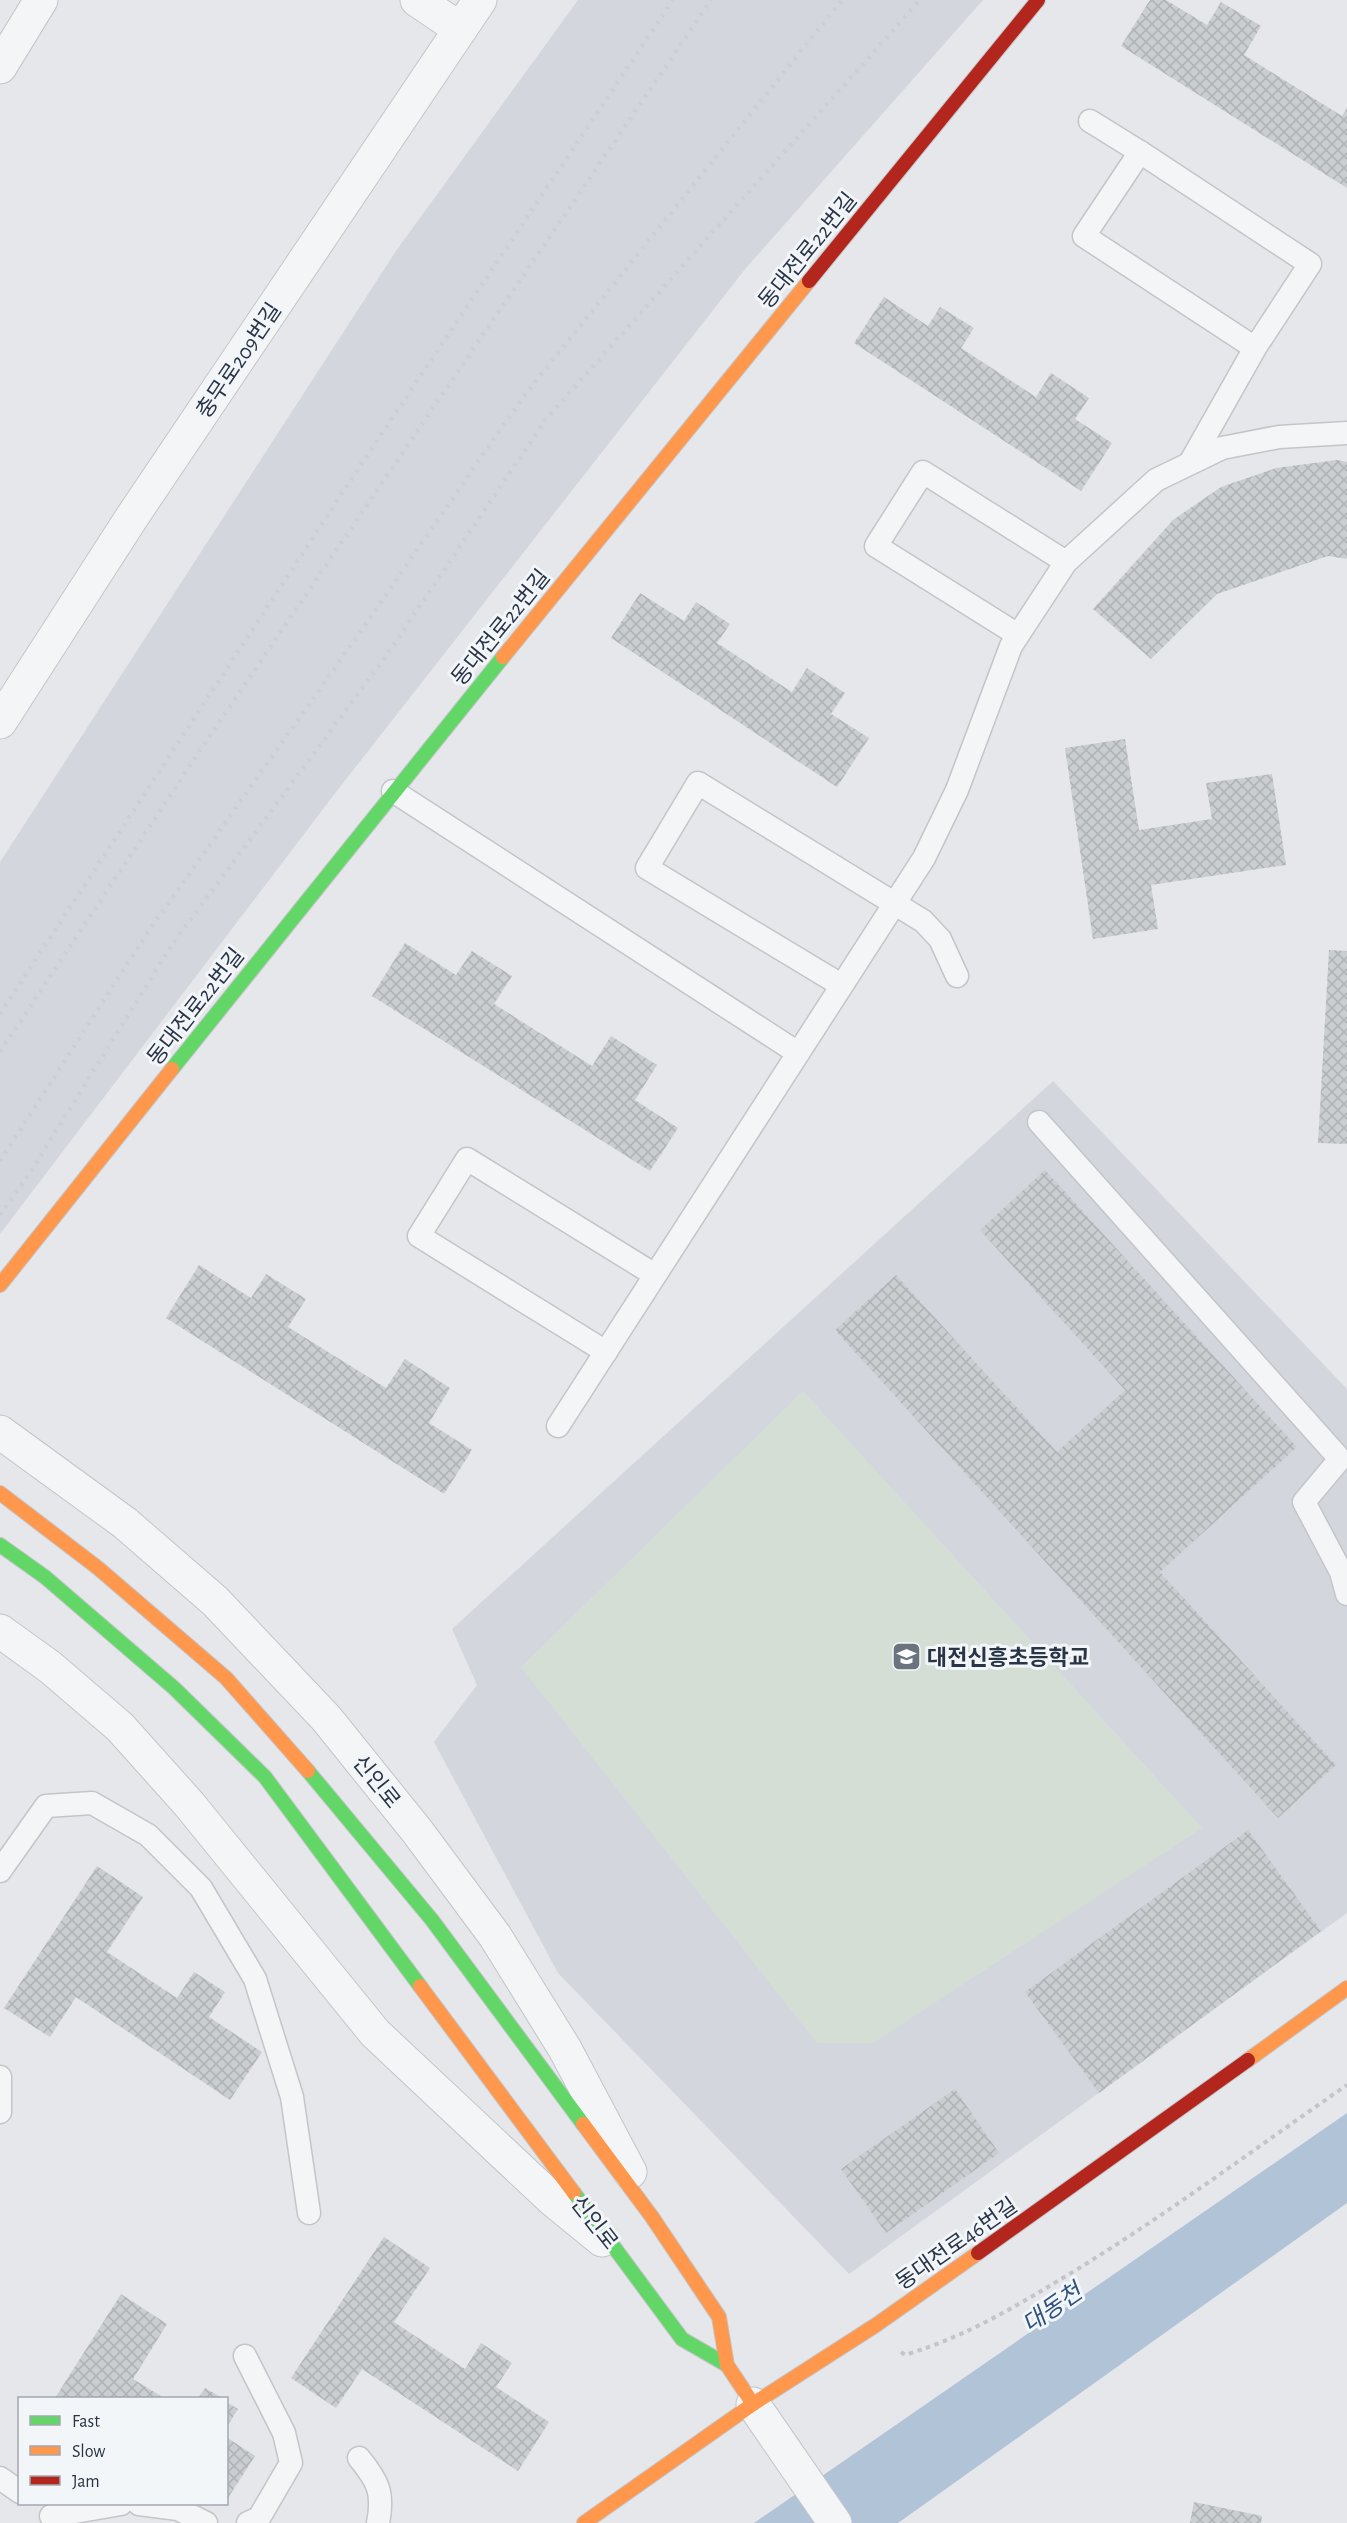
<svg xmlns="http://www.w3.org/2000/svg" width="1347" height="2523" viewBox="0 0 1347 2523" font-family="'Alegreya Sans','Noto Sans KR',sans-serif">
<defs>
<pattern id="building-cross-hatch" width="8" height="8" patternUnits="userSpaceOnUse" patternTransform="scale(1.5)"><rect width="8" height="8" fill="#cbced1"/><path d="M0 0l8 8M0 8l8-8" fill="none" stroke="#aeb2b5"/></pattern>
</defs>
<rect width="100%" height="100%" fill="#e5e7ea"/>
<!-- built -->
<g fill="#d3d7dd">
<polygon points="578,0 983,0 746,268 333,796 0,1234 0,862 396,251"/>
<polygon points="1053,1081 1347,1389 1347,1913 849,2274 558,1973 434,1742 477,1685 452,1629"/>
</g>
<!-- pitch -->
<polygon fill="#d5ded5" points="803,1391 1202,1828 873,2043 817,2043 521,1667"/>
<!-- water -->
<polygon fill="#b1c3d7" points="1347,2113 1347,2203 898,2523 754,2523"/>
<!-- building -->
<g fill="url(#building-cross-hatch)">
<polygon points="1150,0 1166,0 1207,25 1221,2 1261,26 1244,55 1342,116 1347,108 1347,188 1121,46"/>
<polygon points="884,297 928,326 940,307 974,328 961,348 1036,397 1051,373 1089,398 1075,419 1112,443 1081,491 854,343"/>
<polygon points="1337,460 1347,462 1347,559 1328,556 1217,594 1151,659 1093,609 1173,520 1221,487 1276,468"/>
<polygon points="640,593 684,621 696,602 730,624 717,643 792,692 807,668 845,693 831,714 869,738 837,787 611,638"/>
<polygon points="1125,739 1139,830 1212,819 1206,783 1272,774 1286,865 1151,885 1158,929 1093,939 1065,748"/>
<polygon points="405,943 456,975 472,951 512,976 494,1004 592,1066 611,1036 657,1065 635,1100 678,1128 650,1171 372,996"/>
<polygon points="1329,950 1347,951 1347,1144 1318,1143"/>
<polygon points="1045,1170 1297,1447 1160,1572 1336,1765 1278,1818 835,1330 896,1275 1057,1452 1125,1390 980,1230"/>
<polygon points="199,1265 251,1298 266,1274 306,1299 288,1327 386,1388 405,1359 450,1388 429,1423 472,1450 444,1494 166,1318"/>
<polygon points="1248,1830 1321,1931 1099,2093 1025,1992"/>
<polygon points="97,1866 143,1897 107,1952 177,1998 194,1972 225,1992 209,2017 262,2052 230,2100 76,1997 50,2037 4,2008"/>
<polygon points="955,2089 999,2153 886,2233 841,2169"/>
<polygon points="384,2237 430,2268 394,2322 465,2369 481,2343 512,2363 496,2387 549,2422 518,2471 362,2369 336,2408 291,2378"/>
<polygon points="121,2294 167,2324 133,2379 164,2398 55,2398"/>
<polygon points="205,2388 222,2398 198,2398"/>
<polygon points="226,2402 238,2409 226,2428"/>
<polygon points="226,2437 255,2456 226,2501"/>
<polygon points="1194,2502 1262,2516 1261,2523 1190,2523"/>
</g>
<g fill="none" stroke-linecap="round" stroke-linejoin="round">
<defs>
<g id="lane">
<polyline points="1090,121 1140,152"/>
<polyline points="1190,463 1255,348 1310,264 1140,152 1084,236 1255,348"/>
<polyline points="1018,635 876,546 923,472 1066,562"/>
<polyline points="393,791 798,1053"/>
<polyline points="841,985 647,868 698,783 923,921 940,939 957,976"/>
<polyline points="1039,1122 1340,1459 1304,1502 1341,1572 1347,1594"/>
<polyline points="606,1352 419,1236 467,1159 655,1275"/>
<polyline points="558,1426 924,858 957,790 1011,646 1066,562 1156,480 1222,448 1279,437 1347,433"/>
<polyline points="0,1871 46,1806 92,1803 148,1835 201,1888 255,1979 292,2097 309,2213"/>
<polyline points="0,2077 0,2112"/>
<polyline points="245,2356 284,2433 291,2463 259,2518 248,2523"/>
<path d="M359 2458C378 2481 384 2493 378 2523"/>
<polyline points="0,2478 20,2492"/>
<polyline points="139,2504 178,2509 206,2523"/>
<polyline points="51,2516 121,2504"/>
</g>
<g id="street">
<polyline points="417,0 460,29"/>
<polyline points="0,67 41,0"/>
<polyline points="0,722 132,517 480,0"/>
<polyline points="0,1432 125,1523 215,1601 326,1718 417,1831 495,1936 565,2049 630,2172"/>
<polyline points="0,1631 50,1667 120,1727 189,1804 375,2033 553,2200 602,2240"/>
<polyline points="753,2404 835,2523"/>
</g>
<g id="fast">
<polyline points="172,1069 503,657"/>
<polyline points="0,1545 45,1577 174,1688 265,1777 420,1986"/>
<polyline points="308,1771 432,1920 583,2124"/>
<polyline points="574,2193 682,2339 727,2365"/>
</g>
<g id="slow">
<polyline points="503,657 809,281"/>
<polyline points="0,1285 172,1069"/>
<polyline points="0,1493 98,1568 226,1678 308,1771"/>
<polyline points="420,1986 574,2193"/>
<polyline points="1248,2060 1347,1988"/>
<polyline points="583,2124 652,2217 719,2317 727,2365 753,2404"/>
<polyline points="584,2523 753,2404 876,2325 978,2253"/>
</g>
<g id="jam">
<polyline points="809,281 1038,0"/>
<polyline points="978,2253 1248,2060"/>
</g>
</defs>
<!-- lane casing -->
<use href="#lane" stroke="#c3c5c8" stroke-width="25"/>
<!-- street casing -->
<use href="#street" stroke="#c3c5c8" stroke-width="35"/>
<!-- fast casing -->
<use href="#fast" stroke="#c3c5c8" stroke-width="16"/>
<!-- slow casing -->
<use href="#slow" stroke="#c3c5c8" stroke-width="16"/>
<!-- jam casing -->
<use href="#jam" stroke="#c3c5c8" stroke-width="16"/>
<!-- path -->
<path stroke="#c3c5ca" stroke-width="4" stroke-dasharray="4.5 4.5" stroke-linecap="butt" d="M901 2352 905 2355C970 2335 1018 2305 1076 2270 1169 2213 1257 2147 1347 2085"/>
<!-- lane -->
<use href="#lane" stroke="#f4f5f7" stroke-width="22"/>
<!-- street -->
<use href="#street" stroke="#f4f5f7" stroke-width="33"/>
<!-- fast -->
<use href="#fast" stroke="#63d668" stroke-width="14"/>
<!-- slow -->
<use href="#slow" stroke="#ff974d" stroke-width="14"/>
<!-- jam -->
<use href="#jam" stroke="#b3261e" stroke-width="14"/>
<!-- rail -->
<g stroke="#cdcfd2" stroke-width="4.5" stroke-dasharray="3 6" stroke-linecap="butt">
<polyline points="0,1014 362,463 673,0"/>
<polyline points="0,1052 205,743 711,0"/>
<polyline points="0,1161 148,932 356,638 523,397 842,0"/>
<polyline points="0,1215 28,1176 173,943 384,659 546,419 920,0"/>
</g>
</g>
<!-- icons -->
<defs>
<symbol id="school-square" viewBox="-11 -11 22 22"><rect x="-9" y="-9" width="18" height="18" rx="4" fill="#6b737f" stroke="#f3f6f9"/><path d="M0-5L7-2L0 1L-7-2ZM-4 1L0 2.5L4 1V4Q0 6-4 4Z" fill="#fff"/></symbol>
</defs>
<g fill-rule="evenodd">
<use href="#school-square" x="890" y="1640" width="33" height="33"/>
</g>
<g text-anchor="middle" stroke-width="6" stroke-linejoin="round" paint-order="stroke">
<!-- street labels -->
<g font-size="22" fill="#293446" stroke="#f3f6f9">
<text transform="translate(807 250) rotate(-51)" y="8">동대전로22번길</text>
<text transform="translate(238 360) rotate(-56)" y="8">충무로209번길</text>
<text transform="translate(500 627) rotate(-51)" y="8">동대전로22번길</text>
<text transform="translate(195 1006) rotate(-52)" y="8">동대전로22번길</text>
<text transform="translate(377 1781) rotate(51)" y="8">신인로</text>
<text transform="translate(595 2222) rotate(52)" y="8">신인로</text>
<text transform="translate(956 2243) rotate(-35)" y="8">동대전로46번길</text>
</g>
<!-- poi labels -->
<g font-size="22" font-weight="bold" fill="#293446" stroke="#f3f6f9" text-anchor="start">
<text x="927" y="1665">대전신흥초등학교</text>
</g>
<!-- water labels -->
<g font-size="24" font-style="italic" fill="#2f527e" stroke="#f3f6f9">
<text transform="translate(1052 2308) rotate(-35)" y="8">대동천</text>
</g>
</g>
<!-- legend -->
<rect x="18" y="2397" width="210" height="108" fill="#f3f6f9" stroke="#a2a8b1" stroke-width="1.5"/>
<rect x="30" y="2416" width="30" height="9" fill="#63d668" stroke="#a2a8b1" stroke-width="1.5"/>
<text x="72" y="2427" font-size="18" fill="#293446">Fast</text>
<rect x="30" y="2446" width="30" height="9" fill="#ff974d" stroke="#a2a8b1" stroke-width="1.5"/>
<text x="72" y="2457" font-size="18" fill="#293446">Slow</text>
<rect x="30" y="2476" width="30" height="9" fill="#b3261e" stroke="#a2a8b1" stroke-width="1.5"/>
<text x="72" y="2487" font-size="18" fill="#293446">Jam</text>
</svg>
